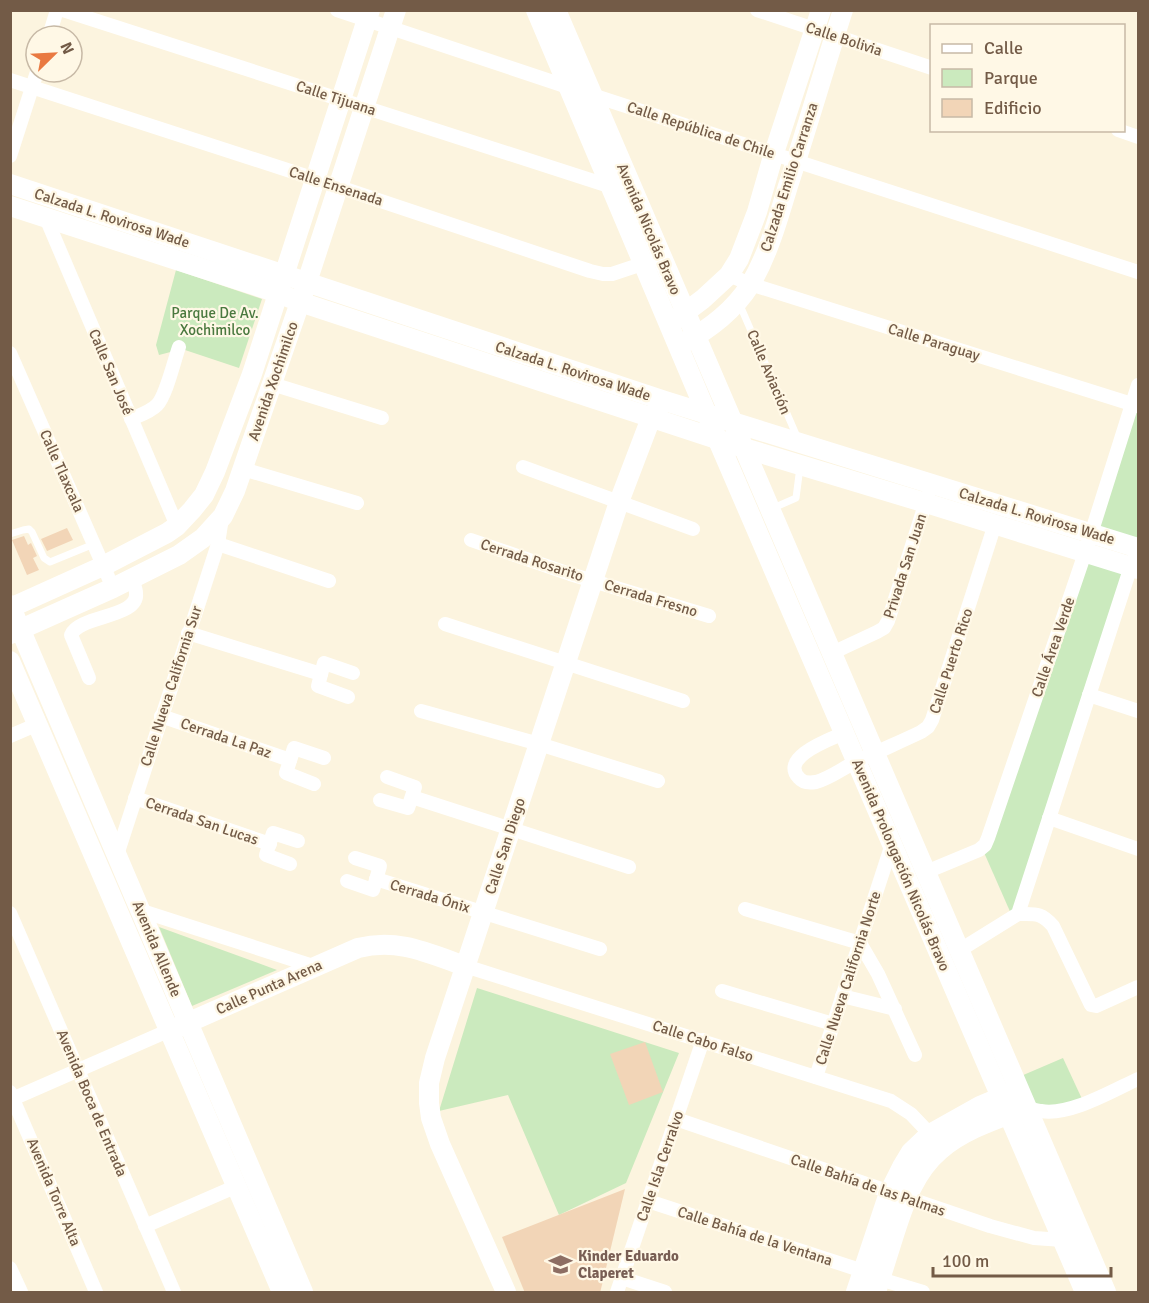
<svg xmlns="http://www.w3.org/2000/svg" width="1149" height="1303" viewBox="0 0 1149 1303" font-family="Signika,sans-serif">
<rect width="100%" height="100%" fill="#fcf4df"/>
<!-- green -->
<g fill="#cbeabe">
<polygon points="176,270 262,299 239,368 182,349 159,355 156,345"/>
<polygon points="1138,388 1138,541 1093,532"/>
<polygon points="1085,553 1131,567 1012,916 982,848"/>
<polygon points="159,927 277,970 192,1006"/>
<polygon points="477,988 679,1053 626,1183 559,1215 508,1095 439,1111"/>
<polygon points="1063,1058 1082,1099 1062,1106 1035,1109 1021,1076"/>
</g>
<!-- building -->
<g fill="#f2d5b7">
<polygon points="67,528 73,540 47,551 41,539"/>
<polygon points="24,536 28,545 31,543 37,556 33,558 39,570 27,575 12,540"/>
<polygon points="645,1042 663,1092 629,1105 610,1054"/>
<polygon points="625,1189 600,1293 525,1293 502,1237"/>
</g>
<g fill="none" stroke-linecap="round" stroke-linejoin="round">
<!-- lane -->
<g stroke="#fff" stroke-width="7">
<polyline points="739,303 798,439"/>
<polyline points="771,509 796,498 800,467"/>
<polyline points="10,534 23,530 29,529 32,532 44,558 50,562 94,544"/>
</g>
<!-- street -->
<g stroke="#fff" stroke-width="14">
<polyline points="63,10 609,186"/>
<polyline points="337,10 592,95 1138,272"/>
<polyline points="757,10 932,68"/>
<polyline points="49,36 57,10"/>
<polyline points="10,80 315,179 590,271 603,274 612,274 651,261"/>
<polyline points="1118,130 1138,137"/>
<polyline points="10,156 37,72"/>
<polyline points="46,218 177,526"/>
<polyline points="729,275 750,284 1138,406"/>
<polyline points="10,353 113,588"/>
<polyline points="272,384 382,418"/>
<path d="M131 419C140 415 150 412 157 405 166 396 174 361 179 347"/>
<polyline points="523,467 693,529"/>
<polyline points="243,469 357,503"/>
<polyline points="471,540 570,574 709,616"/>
<polyline points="218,544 329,581"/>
<polyline points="445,624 683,701"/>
<polyline points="188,633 321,674"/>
<polyline points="832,653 877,632 884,628 888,621 928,495"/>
<path d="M89 678 71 635C79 615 139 618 136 593 136 588 133 583 132 579"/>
<polyline points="1089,695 1138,711"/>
<polyline points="348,697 318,686 324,663 353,673"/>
<polyline points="421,711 539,744 658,781"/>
<polyline points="161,716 290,760"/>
<path d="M844 733C831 739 779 757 799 778 803 783 810 783 816 782 831 778 844 767 858 761 879 751 900 742 921 732L928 727 932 720 995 524"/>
<polyline points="10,736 38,724"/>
<polyline points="314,784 286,773 294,748 324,758"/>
<polyline points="412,797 629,867"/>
<polyline points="135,798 270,844"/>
<polyline points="380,800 408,808 415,787 387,777"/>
<polyline points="1049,818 1138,849"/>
<polyline points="117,855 218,544 222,518"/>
<polyline points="290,864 266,855 273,833 298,841"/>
<polyline points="926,872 979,850 985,845 988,838 1085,553 1138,385"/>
<polyline points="376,879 600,949"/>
<polyline points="347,881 373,890 380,866 355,858"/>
<polyline points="745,909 860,943 878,974 915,1055"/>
<polyline points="142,911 316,967"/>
<polyline points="10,913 174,1292"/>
<path d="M1018 914C1035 914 1041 912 1053 926L1091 1005 1096 1006 1138 987"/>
<polyline points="960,950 1018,914 1133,560"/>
<polyline points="465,966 891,1101 911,1114 930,1134"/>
<polyline points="722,991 833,1024"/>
<polyline points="842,996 895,1009"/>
<polyline points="816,1077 892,844"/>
<polyline points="10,1092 96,1292"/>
<polyline points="10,1100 170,1030"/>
<path d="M1027 1108C1032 1109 1036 1111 1041 1111 1070 1116 1112 1091 1138 1079"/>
<polyline points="676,1119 990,1226 1034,1238 1063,1240"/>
<polyline points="648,1201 863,1271"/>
<polyline points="145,1226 237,1186"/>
<polyline points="10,1268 21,1292"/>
<polyline points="622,1278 665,1292"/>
<polyline points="880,1279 923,1292"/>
<polyline points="617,1292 703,1040"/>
</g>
<!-- secondary -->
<g stroke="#fff" stroke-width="20">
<polyline points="536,10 717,438 1085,1292"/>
<polyline points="556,10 1106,1292"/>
<polyline points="10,184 665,401 1138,548"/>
<polyline points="10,206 278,293 300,302 744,448 926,503 1138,569"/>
<polyline points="675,320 703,299 729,275 739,259 757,212 774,153 821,10"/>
<path d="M685 342C710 329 735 309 750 285 768 255 778 219 788 186 807 128 824 69 843 10"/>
<polyline points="10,605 303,1292"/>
<polyline points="10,608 103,566 167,533 177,526 192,510 204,495 215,472 252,374 370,10"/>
<polyline points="10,634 113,588 179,555 203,538 223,516 235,491 307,282 396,10"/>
<polyline points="10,661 282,1292"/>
<path d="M178 1027 358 948C398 938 428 953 465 966"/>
<polyline points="506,1292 440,1144 431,1118 429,1103 429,1083 435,1058 619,502 651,418 659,408"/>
<polyline points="856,1292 889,1193 902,1167 911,1152 930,1134 980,1106 1011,1093"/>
<path d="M876 1292C882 1273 888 1254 894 1235 904 1204 914 1172 940 1150 962 1131 991 1121 1018 1111"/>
</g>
</g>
<!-- icons -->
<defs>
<symbol id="school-bare" viewBox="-9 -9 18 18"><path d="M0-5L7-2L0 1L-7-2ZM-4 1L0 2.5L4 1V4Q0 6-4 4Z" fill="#8d6e63" stroke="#fff8e6" stroke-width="2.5" paint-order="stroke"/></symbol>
</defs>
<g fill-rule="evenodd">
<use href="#school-bare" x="544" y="1248" width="33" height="33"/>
</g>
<g text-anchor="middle" stroke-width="4.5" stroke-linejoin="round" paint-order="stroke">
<!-- street labels -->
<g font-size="15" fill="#735b47" stroke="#fff8e6">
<text transform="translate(844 39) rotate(18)" y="5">Calle Bolivia</text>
<text transform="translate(336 98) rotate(18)" y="5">Calle Tijuana</text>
<text transform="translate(701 130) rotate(18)" y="5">Calle República de Chile</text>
<text transform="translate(789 177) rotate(-72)" y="5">Calzada Emilio Carranza</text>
<text transform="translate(336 186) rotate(18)" y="5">Calle Ensenada</text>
<text transform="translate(112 218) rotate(18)" y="5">Calzada L. Rovirosa Wade</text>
<text transform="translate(649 229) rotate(67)" y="5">Avenida Nicolás Bravo</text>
<text transform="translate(934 342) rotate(17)" y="5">Calle Paraguay</text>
<text transform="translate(573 371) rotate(18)" y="5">Calzada L. Rovirosa Wade</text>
<text transform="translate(111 372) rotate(67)" y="5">Calle San José</text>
<text transform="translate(769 372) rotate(67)" y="5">Calle Aviación</text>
<text transform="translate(273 381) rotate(-71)" y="5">Avenida Xochimilco</text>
<text transform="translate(62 471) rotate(66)" y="5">Calle Tlaxcala</text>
<text transform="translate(1037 516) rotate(17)" y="5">Calzada L. Rovirosa Wade</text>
<text transform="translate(532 560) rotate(18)" y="5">Cerrada Rosarito</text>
<text transform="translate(905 566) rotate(-72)" y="5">Privada San Juan</text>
<text transform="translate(651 598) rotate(17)" y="5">Cerrada Fresno</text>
<text transform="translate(1053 647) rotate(-71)" y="5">Calle Área Verde</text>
<text transform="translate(951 661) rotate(-72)" y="5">Calle Puerto Rico</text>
<text transform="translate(171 686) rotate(-72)" y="5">Calle Nueva California Sur</text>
<text transform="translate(226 738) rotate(19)" y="5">Cerrada La Paz</text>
<text transform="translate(202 821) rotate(19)" y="5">Cerrada San Lucas</text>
<text transform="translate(505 846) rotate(-72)" y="5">Calle San Diego</text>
<text transform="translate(901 865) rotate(67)" y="5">Avenida Prolongación Nicolás Bravo</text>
<text transform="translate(430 896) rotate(17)" y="5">Cerrada Ónix</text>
<text transform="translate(157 949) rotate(67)" y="5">Avenida Allende</text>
<text transform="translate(848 978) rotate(-72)" y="5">Calle Nueva California Norte</text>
<text transform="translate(269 987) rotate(-24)" y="5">Calle Punta Arena</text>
<text transform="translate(703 1041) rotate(18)" y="5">Calle Cabo Falso</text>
<text transform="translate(92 1103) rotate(67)" y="5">Avenida Boca de Entrada</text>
<text transform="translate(660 1166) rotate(-71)" y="5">Calle Isla Cerralvo</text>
<text transform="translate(868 1185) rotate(19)" y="5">Calle Bahía de las Palmas</text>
<text transform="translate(54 1192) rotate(67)" y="5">Avenida Torre Alta</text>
<text transform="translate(755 1236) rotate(18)" y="5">Calle Bahía de la Ventana</text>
</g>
<!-- park labels -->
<g font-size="15" fill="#4a793f" stroke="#fff8e6">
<text x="215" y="318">Parque De Av.<tspan x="215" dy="17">Xochimilco</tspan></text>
</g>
<!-- education labels -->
<g font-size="15" font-weight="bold" fill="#785e54" stroke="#fff8e6" text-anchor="start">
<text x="578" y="1261">Kinder Eduardo<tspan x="578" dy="17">Claperet</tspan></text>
</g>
</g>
<!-- border -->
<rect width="1149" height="1303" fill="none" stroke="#735b47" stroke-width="24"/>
<!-- legend -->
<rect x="930" y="24" width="195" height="108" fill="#fff8e6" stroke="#c7b9a6" stroke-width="1.5"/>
<rect x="942" y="44" width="30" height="9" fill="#ffffff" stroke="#c7b9a6" stroke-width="1.5"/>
<text x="984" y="54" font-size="18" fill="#735b47">Calle</text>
<rect x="942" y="69" width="30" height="18" fill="#cbeabe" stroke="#c7b9a6" stroke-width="1.5"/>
<text x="984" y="84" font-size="18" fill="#735b47">Parque</text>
<rect x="942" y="99" width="30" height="18" fill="#f2d5b7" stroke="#c7b9a6" stroke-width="1.5"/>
<text x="984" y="114" font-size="18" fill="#735b47">Edificio</text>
<!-- north arrow -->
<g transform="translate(54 54) rotate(66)"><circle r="28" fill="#fff8e6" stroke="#c7b9a6" stroke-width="1.5"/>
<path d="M0-4.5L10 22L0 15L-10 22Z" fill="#e97941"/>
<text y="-9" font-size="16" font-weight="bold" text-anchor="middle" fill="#735b47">N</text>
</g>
<!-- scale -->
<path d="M933 1267v9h178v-9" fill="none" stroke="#735b47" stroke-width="3"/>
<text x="942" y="1267" font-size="18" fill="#735b47" stroke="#fff8e6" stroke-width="4.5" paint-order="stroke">100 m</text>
</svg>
